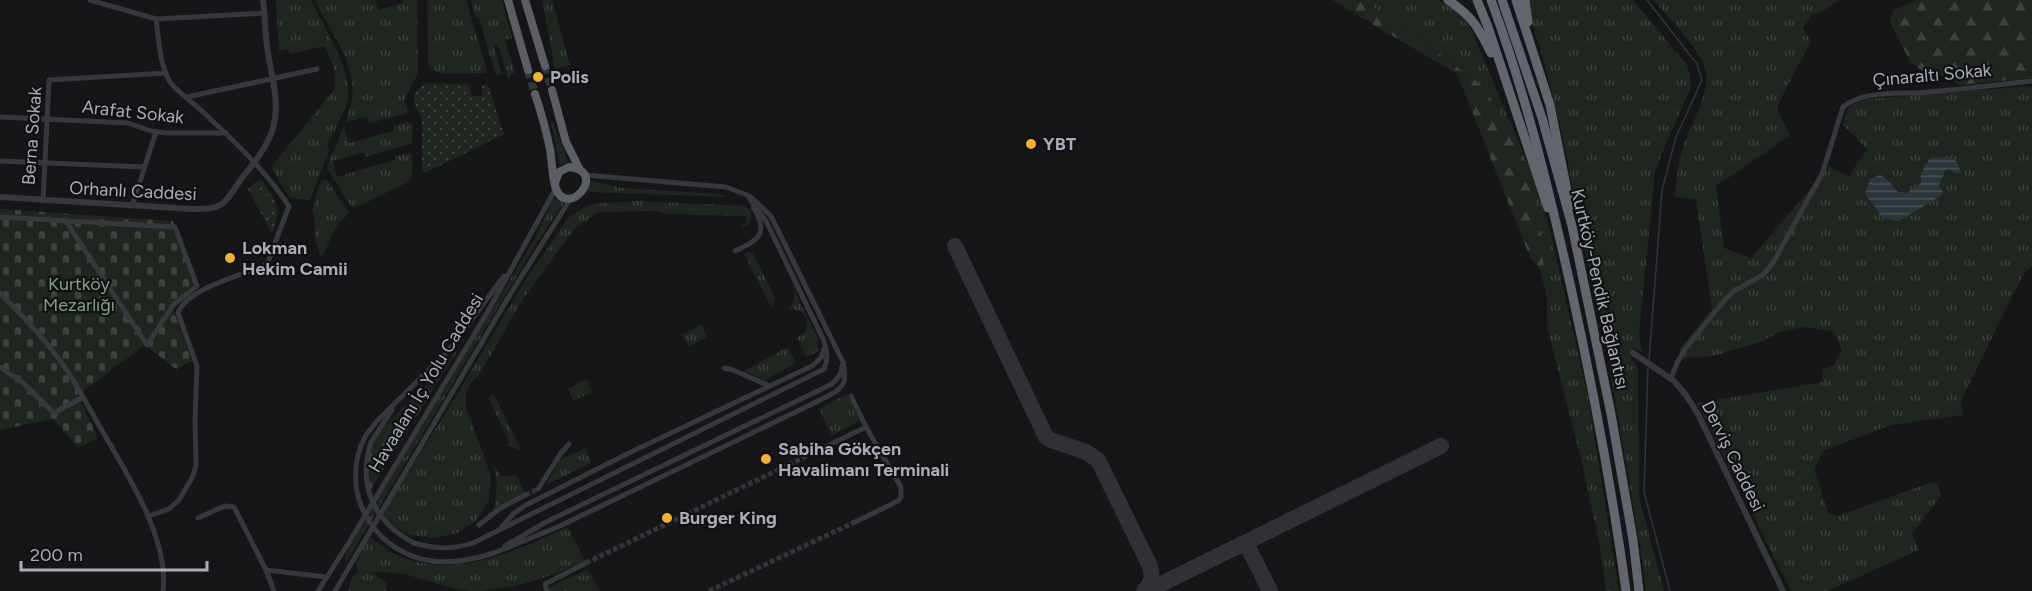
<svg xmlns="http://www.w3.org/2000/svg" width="2032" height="591" viewBox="0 0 2032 591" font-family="Figtree,sans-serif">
<defs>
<pattern id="grass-tufts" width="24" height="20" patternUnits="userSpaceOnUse" patternTransform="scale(1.5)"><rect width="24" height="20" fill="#1e261f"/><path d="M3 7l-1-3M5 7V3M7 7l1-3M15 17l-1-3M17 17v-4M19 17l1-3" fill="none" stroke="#3c433d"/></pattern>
<pattern id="forest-firs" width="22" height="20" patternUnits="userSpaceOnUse" patternTransform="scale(1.5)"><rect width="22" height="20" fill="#1e261f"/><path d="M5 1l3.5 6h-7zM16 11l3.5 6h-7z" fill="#3c433d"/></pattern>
<pattern id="cemetery-stones" width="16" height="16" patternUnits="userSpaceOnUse" patternTransform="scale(1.5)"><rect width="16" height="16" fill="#1e261f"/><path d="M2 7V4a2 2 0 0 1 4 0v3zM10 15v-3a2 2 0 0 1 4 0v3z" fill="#3c433d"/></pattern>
<pattern id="park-dots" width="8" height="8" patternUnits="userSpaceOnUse" patternTransform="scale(1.5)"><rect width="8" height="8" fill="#1e261f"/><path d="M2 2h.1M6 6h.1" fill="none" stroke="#3c433d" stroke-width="1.8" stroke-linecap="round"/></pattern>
<pattern id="water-rules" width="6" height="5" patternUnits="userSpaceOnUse" patternTransform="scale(1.5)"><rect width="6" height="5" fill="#2c353c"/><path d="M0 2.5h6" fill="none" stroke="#485056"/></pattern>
</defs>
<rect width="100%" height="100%" fill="#161618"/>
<!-- grass -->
<g fill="url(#grass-tufts)">
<polygon points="276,0 311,0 339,54 348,82 348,100 345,109 327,146 330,148 310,200 290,198 271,167 334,90 335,71 325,46 290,54 288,49 279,51"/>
<path d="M315 0H375L378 10 403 3 402 0H417L418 68 417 75 404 100 408 112 406 114 369 123 367 117 343 123 349 143 394 131 393 126 409 122 413 125 412 143 365 157 364 152 333 161 337 177 395 160V156L409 153 412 155C413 163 413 174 410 181L357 207 351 206 327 169 328 164C335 147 350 115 352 98 357 64 329 30 315 0Z"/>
<path d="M427 0H466L487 71 485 73 442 74C436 72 431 70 428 64Z"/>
<polygon points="471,0 502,0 512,38 505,40 515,73 510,75 511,78 508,79 498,44 494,46 502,74 496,76 479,18 475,16"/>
<polygon points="542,0 552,0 570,65 555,69"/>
<polygon points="1361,0 1439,0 1459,14 1470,27 1534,178 1549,226 1588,397 1619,591 1606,591 1600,546 1582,463 1547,326 1547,297 1533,178 1484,86 1463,72 1403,25"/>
<polygon points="1528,0 1633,0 1687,65 1690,75 1691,87 1666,143 1655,172 1639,333 1642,352 1634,349 1629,355 1638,368 1639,497 1664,591 1646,591 1642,558 1602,324 1581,234 1564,142 1542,54 1532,24"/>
<path d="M1654 0H1838L1825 10 1812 15 1803 28 1811 42 1787 86 1777 108 1786 128 1791 135 1716 186 1724 248 1751 258 1830 166 1848 177 1867 149 1843 125C1848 105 1849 105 1868 99L2032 86V266L2024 274 2012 296 1961 401 1963 415 1891 425 1823 451 1814 469 1828 513 1838 516 1932 482 1938 484 1941 496 1912 534 1919 550 1827 591H1791L1697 403 1823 382 1822 370 1834 365 1842 350 1833 331 1803 327 1779 332 1763 341 1713 356 1697 358 1688 357 1684 359 1680 349 1712 309 1696 199 1675 197C1676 180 1678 164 1683 148 1690 124 1714 89 1704 65 1696 45 1668 18 1654 0Z"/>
<polygon points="553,121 568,162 560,165 551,123"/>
<polygon points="323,180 327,180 349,213 335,228 323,255 320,255 315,237 314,213 312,212 318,187"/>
<polygon points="590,181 622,188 717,194 727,197 588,192"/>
<polygon points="554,198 564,203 534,247 346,563 345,555 535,238"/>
<polygon points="637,201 745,206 750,210 752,218 749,224 742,228 742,225 746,224 746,216 666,214 656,211 599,212 574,229 521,302 481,372 471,383 466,393 466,408 486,461 491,480 489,500 477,520 458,533 432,538 410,535 395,527 381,514 447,411 523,284 568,218 581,209 594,204"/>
<polygon points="750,252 754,255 775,298 774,303 771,307 744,254"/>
<polygon points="794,290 818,339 818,351 806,357 797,338 806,331 807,319 801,311 789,309 794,301"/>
<polygon points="702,325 707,337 688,347 682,335"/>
<polygon points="788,347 796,363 765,380 744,371"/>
<polygon points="587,379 592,392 573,401 568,389"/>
<polygon points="493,393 521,450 508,446 509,442 489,399"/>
<polygon points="847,394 859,421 832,436 819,409"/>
<polygon points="585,448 591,461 589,464 546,485 560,460"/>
<path d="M494 463C497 475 504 479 516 474L525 493 494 510 497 486Z"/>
<path d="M568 527 585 561C549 577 511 591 470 591 448 588 428 580 407 575 395 572 382 573 370 572L387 583 386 591H348L352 577 359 572 356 564 369 536C432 591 502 557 568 527Z"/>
<polygon points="588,569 600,591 549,591 550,587"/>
</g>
<!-- forest -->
<g fill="url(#forest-firs)">
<polygon points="1332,0 1361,0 1403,25 1463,72 1484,86 1534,178 1547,297 1540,269 1530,257 1457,74"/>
<polygon points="1916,0 2032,0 2032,78 1960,85 1940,75 1926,73 1911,63 1889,20 1894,10"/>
<polygon points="459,348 370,491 367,464 373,442 385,425 429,383"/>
</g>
<!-- cemetery -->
<polygon fill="url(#cemetery-stones)" points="0,209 173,221 194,284 171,304 192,361 176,369 145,345 78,395 98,438 78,448 53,419 0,430"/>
<!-- park -->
<g fill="url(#park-dots)">
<polygon points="426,83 468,84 472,96 482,96 482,86 488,84 504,134 425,173 422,168 422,119 414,103 414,96 416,91"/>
<path d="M261 179C277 200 282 210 272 234L248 189Z"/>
</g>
<!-- pitch -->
<polygon fill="#1e261f" points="264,189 273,206 262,211 253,194"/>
<!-- water -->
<polygon fill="url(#water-rules)" points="1950,157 1957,162 1961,173 1956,173 1949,169 1945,171 1939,186 1943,192 1942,195 1899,221 1883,218 1865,194 1870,179 1880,175 1886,178 1898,192 1907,193 1921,183 1921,173 1930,158"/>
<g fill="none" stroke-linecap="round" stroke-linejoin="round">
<!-- stream -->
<g stroke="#2c353c" stroke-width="1.5">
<polyline points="1647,0 1697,64 1702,80 1676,137 1662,190 1649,360"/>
<polyline points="1648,368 1644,492 1670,591"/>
</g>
<!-- taxiway -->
<g stroke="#303135" stroke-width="16">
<path d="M955 246 1046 437 1051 440 1086 452 1098 460 1150 566C1153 576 1152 584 1144 591"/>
<polyline points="1246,543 1270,591"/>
<polyline points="1147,591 1441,446"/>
</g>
<!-- minor-tunnel -->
<g stroke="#333438" stroke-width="5" stroke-dasharray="5 2.5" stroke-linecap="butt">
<polyline points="525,495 538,489"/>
<polyline points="586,563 817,451"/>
<polyline points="709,591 853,523"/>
</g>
<!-- trunk-tunnel -->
<g stroke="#333438" stroke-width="8" stroke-dasharray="8 4" stroke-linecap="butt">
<polyline points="545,66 552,90"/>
<polyline points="528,70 535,94"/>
</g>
<!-- minor -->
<g stroke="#37383d" stroke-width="5">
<polyline points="90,0 156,19 265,13"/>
<polyline points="187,97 317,69"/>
<polyline points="0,117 128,123 151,131 167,133 226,133"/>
<polyline points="0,161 144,167"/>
<polyline points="43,201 49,80 166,73"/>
<polyline points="132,206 156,132"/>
<polyline points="0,217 175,227 197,286 174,304 147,345 65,220"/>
<path d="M735 251C758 240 770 234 753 207"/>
<path d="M0 293C19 312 38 332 55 354 71 374 83 397 96 420 122 466 170 537 163 591"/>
<polyline points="0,367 22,382 54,413 83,397"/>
<polyline points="724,368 733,370 770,386"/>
<path d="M1671 379 1677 363 1685 349 1722 303 1734 291 1763 275 1774 261 1822 174 1843 107C1866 89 1902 95 1929 92 1963 89 1998 85 2032 81"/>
<polyline points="851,396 866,427 901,487 901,497 898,501 853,523"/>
<polyline points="366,435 377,421 448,351 504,276"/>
<polyline points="371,442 392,410"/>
<polyline points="817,451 866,427"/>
<polyline points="538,489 561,453 569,444"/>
<path d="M149 516 169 509 179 500 192 478 196 466 195 421 197 366 178 313C187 289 240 275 262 267L268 262 289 206C266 171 235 142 204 113 197 106 173 88 170 82 159 63 159 40 156 19"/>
<polyline points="198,518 225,506 234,507 266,570 274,591"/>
<polyline points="479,525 499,509 525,495"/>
<polyline points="501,528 513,514 526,505 631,452 812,366 821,358 824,349"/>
<path d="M414 543C435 549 452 550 473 543L824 369C829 359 827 350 823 339L766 221 749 198"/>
<polyline points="505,546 546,522 832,384 840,375 842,366"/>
<path d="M494 553 560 526 816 402C837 391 850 389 843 362L771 216 750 196 726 187 585 175"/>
<polyline points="266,570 326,577"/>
<polyline points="318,591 348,544 487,313 556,188"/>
<polyline points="335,591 511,293 571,198"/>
<polyline points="547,591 545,584 586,563"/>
</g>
<!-- tertiary -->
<g stroke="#37383d" stroke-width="6">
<path d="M0 197 192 209C225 210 224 203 242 178 254 163 268 146 273 128 281 100 270 73 267 46 265 31 265 15 263 0"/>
<polyline points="1633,353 1674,381 1686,395 1698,414 1783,591"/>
</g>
<!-- trunk -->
<g stroke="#5b5e65" stroke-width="8">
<polyline points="508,0 528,70"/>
<polyline points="525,0 545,66"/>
<polyline points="552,90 566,142 580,170"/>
<path d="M535 94C541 112 546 130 550 149 552 161 552 174 555 186 566 222 610 171 569 167L559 172 555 183"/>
</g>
<!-- motorway -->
<g stroke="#63666e" stroke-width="9">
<path d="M1448 0C1473 17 1478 27 1491 53"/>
<polyline points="1477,0 1488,27 1548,208"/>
<path d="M1491 0C1526 94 1549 190 1571 288 1593 388 1612 489 1626 591"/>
<polyline points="1502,0 1542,118 1572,226 1611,414 1633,540 1639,591"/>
<polyline points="1516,0 1550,105 1570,206"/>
<polyline points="1525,0 1528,22"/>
</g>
<!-- minor-bridge -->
<g stroke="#37383d" stroke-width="5">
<path d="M366 435C338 487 369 548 426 560 449 565 472 560 494 553"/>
<path d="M371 442C357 486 374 522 414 543"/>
</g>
</g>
<!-- markers -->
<g fill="#f2b134" stroke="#111113" stroke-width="2">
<circle cx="538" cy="77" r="6"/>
<circle cx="1031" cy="144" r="6"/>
<circle cx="230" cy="258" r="6"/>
<circle cx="766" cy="459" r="6"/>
<circle cx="667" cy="518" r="6"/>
</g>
<g text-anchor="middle" stroke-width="4.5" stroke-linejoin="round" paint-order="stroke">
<!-- street labels -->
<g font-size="18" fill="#a8adb8" stroke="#111113">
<text transform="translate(1932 75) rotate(-5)" y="6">Çınaraltı Sokak</text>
<text transform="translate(133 112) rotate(6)" y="6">Arafat Sokak</text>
<text transform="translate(32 136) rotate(-86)" y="6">Berna Sokak</text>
<text transform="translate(133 191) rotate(3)" y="6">Orhanlı Caddesi</text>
<text transform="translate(1600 289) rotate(77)" y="6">Kurtköy-Pendik Bağlantısı</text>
<text transform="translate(426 383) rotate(-59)" y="6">Havaalanı İç Yolu Caddesi</text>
<text transform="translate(1733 456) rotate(64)" y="6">Derviş Caddesi</text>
</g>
<!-- poi labels -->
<g font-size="18" font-weight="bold" fill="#a8adb8" stroke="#111113" text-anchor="start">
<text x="550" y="83">Polis</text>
<text x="1043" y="150">YBT</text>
<text x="242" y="254">Lokman<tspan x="242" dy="21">Hekim Camii</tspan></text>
<text x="778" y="455">Sabiha Gökçen<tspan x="778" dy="21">Havalimanı Terminali</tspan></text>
<text x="679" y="524">Burger King</text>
</g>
<!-- park labels -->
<g font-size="18" fill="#7fa381" stroke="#111113">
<text x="79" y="290">Kurtköy<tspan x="79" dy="21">Mezarlığı</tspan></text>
</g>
</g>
<!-- scale -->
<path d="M21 561v9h186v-9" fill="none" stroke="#a8adb8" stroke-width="3"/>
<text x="30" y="561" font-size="18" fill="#a8adb8" stroke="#111113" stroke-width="4.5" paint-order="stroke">200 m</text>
</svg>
